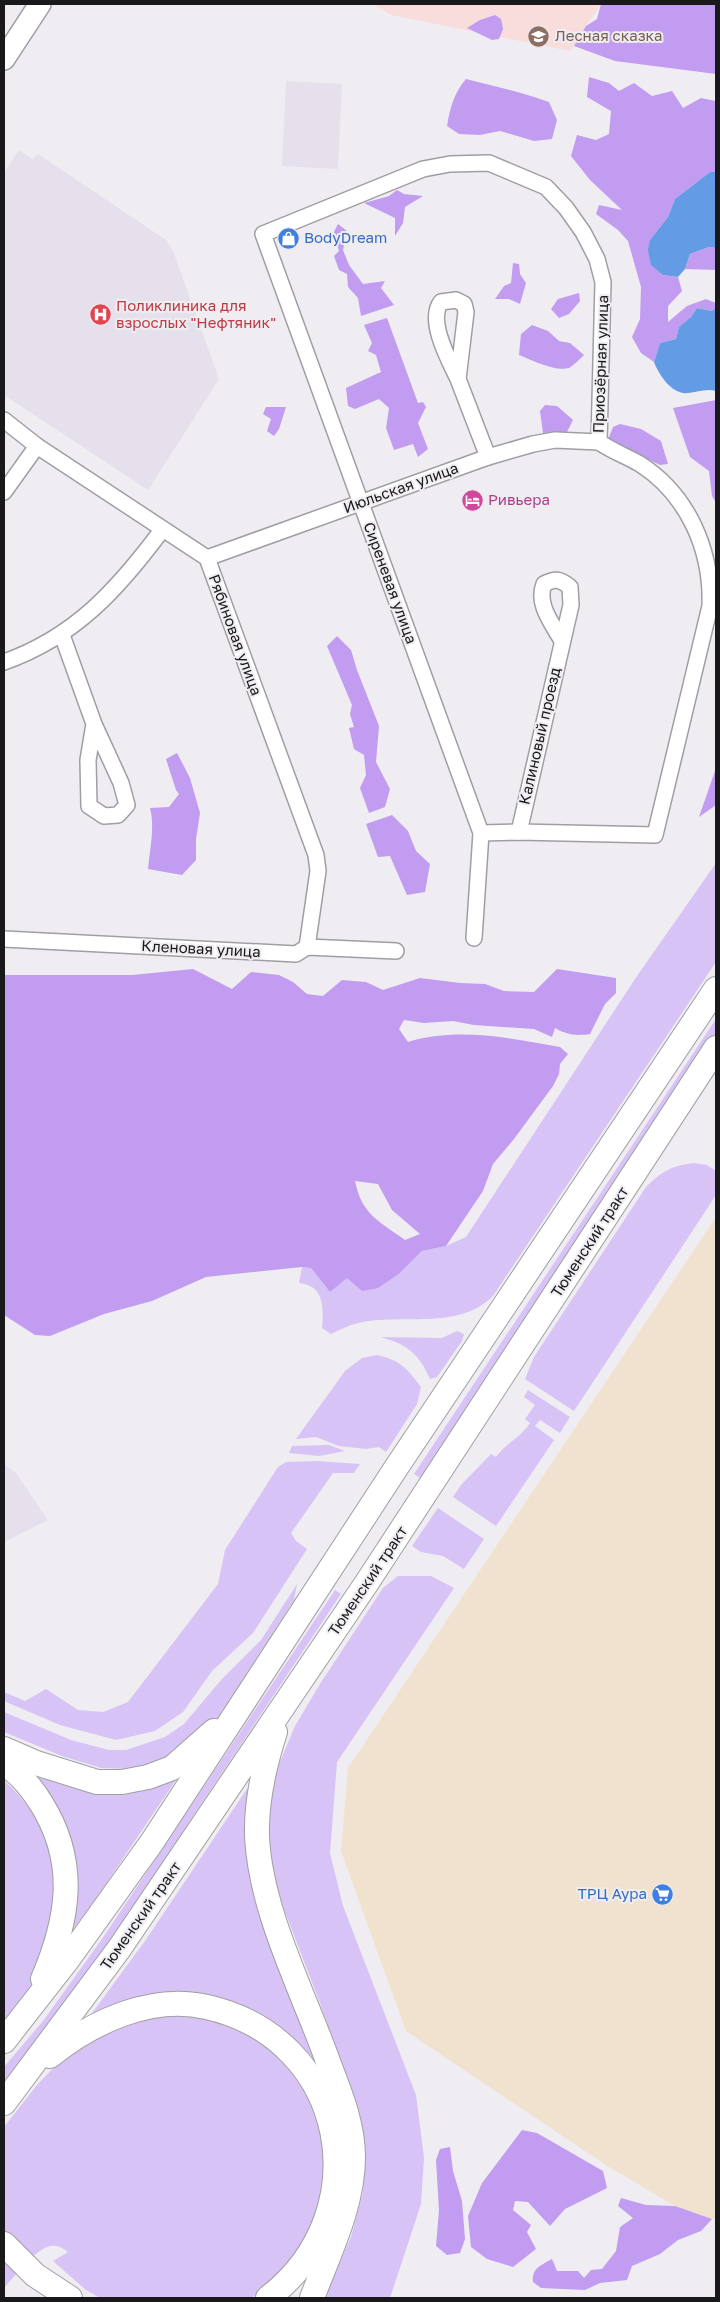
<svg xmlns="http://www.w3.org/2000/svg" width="720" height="2302" viewBox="0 0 720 2302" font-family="'Golos Text',sans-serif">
<rect width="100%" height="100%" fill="#efedf2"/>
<!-- commercial -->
<polygon fill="#f1e2cf" points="716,1217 716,2219 712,2219 675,2206 609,2167 406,2031 341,1851 348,1768"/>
<!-- built -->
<g fill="#e5e0ec">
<polygon points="286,81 342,84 338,169 282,166"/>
<polygon points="19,150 33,159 38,154 166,240 173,251 219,379 148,490 4,395 4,173"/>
<polygon points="4,1464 16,1473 48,1520 4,1542"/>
</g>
<!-- education -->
<polygon fill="#f8dddc" points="373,4 601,4 570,51 391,15"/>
<!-- green -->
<g fill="#d7c3f5">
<path d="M716 863V962L493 1296C459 1330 406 1314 363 1322 352 1324 341 1329 331 1334L322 1328C324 1308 324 1285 299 1283L302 1267 311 1268 330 1292 347 1277 400 1273 422 1251 446 1246 466 1237 637 976Z"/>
<polygon points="716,1019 716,1033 420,1478 414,1474"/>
<path d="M694 1163 707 1165 716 1171V1195L574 1411 525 1379 534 1357 646 1187C662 1171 671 1166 694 1163Z"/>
<path d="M457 1331 464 1334 462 1341 437 1377 430 1379C419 1353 406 1344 380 1337L442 1338Z"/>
<path d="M377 1355C400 1360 407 1368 421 1387L417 1404 386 1452 379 1447 366 1449 339 1446 316 1437 296 1439 345 1371 362 1358Z"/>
<path d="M528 1390 570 1417 560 1433 540 1420 535 1426 554 1440 496 1526 453 1497 461 1485 491 1454 496 1457C507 1442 519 1439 530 1423L525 1419 535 1405 524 1397Z"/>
<polygon points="329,1445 345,1451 319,1456 289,1453 292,1446"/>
<polygon points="317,1461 360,1464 354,1473 333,1473 291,1533 296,1541 307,1549 253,1633 212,1671 183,1712 155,1731 116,1740 60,1725 4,1701 4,1692 25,1701 46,1689 78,1710 103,1712 128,1702 218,1584 225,1550 278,1467 286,1462"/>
<polygon points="438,1508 484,1539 464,1569 443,1556 421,1552 412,1546"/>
<polygon points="398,1576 431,1576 454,1588 337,1762 330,1853 343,1906 416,2095 424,2158 421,2204 390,2298 324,2298 351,2237 363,2192 364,2149 357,2108 320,2003 280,1899 270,1860 269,1814 277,1769 295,1726 320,1684 383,1588"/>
<polygon points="297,1584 294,1600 215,1722 181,1751 156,1762 129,1769 101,1768 62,1756 4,1732 4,1712 71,1740 109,1750 126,1750 165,1737 184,1724 221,1680 261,1640"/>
<polygon points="335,1590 341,1594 110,1941 52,2023 4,2082 4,2067 43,2021 102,1939"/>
<polygon points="26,1763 63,1777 184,1768 97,1897 68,1936 74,1896"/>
<polygon points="255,1777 251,1823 335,2111 242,2012 87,2020 145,1941"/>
<path d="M4 1781C36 1806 62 1862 56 1904 55 1916 50 1929 47 1941 44 1952 43 1964 38 1974 29 1993 16 2009 4 2025Z"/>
<path d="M180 2015 208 2018 264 2041 304 2084 326 2139 324 2196 303 2249 257 2295 250 2298H100L86 2290 53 2261 68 2252C63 2248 57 2245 50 2246 36 2249 14 2277 4 2288V2127L37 2085 60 2061 116 2026 151 2017Z"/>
</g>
<!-- forest -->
<g fill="#c19cf1" fill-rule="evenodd">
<polygon points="601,4 716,4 716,74 615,61 574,46 586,26 597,19"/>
<polygon points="495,15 501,19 503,29 499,39 492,40 467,28 480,20"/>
<polygon points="589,77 609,83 619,91 634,83 652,96 672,91 683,108 701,98 716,101 716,172 710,172 675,199 668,217 650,240 663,275 678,277 682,291 668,306 668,322 687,306 706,299 716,303 716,307 712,311 697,308 691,317 679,327 676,339 660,343 654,362 641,353 632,337 640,319 641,287 628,241 618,230 596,214 599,205 622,210 590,180 571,156 577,135 596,140 609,134 611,111 587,97"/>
<path d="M466 79C494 86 521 92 549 102L557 120 552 139 534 141 500 131 480 135 459 134 447 126C450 108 454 93 466 79Z"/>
<polygon points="397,190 404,194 423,196 405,207 403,223 395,236 395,218 364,203 389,196"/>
<polygon points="338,224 347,231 343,250 349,265 363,284 385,281 381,288 394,305 361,316 358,298 348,287 347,274 339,270 334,256 339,251 334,232"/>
<polygon points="709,247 716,248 716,270 685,269 690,254"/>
<polygon points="513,263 519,264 520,274 526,283 520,304 509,299 495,299 504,286 511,283"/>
<polygon points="579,293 580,301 569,314 559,318 551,309 558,299"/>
<polygon points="387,318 418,403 423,402 426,407 418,423 428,449 418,457 413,444 394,450 386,428 389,408 379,399 355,409 348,406 346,388 381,372 376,355 368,351 372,343 364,325"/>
<path d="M532 325 548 331 559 341 570 343 584 355C580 359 574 365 569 368 556 372 531 360 519 355L521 334Z"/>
<polygon points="716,400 716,503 712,496 709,471 690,457 673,408"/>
<polygon points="545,405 557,406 573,420 567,432 543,433 540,411"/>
<polygon points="266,407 286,407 279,429 274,436 267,431 271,419 263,414"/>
<polygon points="620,424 641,429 661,441 668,464 660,465 608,440 613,427"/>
<polygon points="337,636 351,650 357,670 379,726 376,762 390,789 385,807 369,813 360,788 366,775 364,755 354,749 349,728 354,727 350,714 352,705 327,646"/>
<path d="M177 753 190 778 200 813 196 839V860L182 875 148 869C150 848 155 827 150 808L169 807 179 794 176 790 166 759Z"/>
<polygon points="716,768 716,805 699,817"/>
<polygon points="392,815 408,831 416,851 430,864 425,892 407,895 390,856 378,857 366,824"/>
<path d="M193 969 232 989 251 972 279 975 293 982 307 994 323 996 342 980 366 982 383 990 420 978 460 983 485 984 504 991 534 992 557 969 616 978V993L605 1004 590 1034C576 1036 567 1035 555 1028L552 1037 534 1029 474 1025 453 1021 424 1023 404 1020 399 1029 408 1042C456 1027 511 1038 560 1047L568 1054 560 1064 559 1074 553 1086 514 1139 493 1164 483 1191 446 1246 422 1251 400 1273 378 1288 362 1291 347 1278 330 1292 311 1268 302 1267 206 1277 152 1301 104 1314 50 1336 35 1335 4 1315V975H132ZM355 1181 378 1184 392 1210 420 1234 405 1240C379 1221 362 1215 355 1181Z"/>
<polygon points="522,2130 537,2133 603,2171 607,2188 565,2209 550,2226 528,2202 515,2201 513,2210 531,2225 527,2232 536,2249 513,2267 487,2259 471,2247 468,2216 482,2183"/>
<polygon points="450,2147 453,2171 462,2201 465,2239 460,2253 447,2255 436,2246 439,2210 436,2160 440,2149"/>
<path d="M621 2198 646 2205 675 2206 712 2219 701 2231 678 2240 660 2254 632 2266 627 2280 600 2283 585 2290 541 2288 533 2282C531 2269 541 2265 552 2259L557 2271H578L584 2278 591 2270 602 2269 616 2251 620 2227 633 2218 618 2206Z"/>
</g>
<!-- water -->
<g fill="#639be4">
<polygon points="710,172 716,172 716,248 709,247 690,254 685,269 678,277 663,275 651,265 648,250 650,240 668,217 675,199"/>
<path d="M716 307V391C706 388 698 392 688 393 672 395 659 375 654 362L660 343 676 339 679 327 691 317 697 308 712 311Z"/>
</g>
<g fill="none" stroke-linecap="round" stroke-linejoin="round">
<defs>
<g id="street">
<path d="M458 379C449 360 427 321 441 302L456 300 464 304 466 312 458 379 488 457"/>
<polyline points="4,420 37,446 207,558 316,855 318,871 307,947"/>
<polyline points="4,492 37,446"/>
<polyline points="207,558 488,457 533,444 555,440 599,442"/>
<polyline points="62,635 94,724 88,760 89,806 104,816 118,815 127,805 121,783 94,724"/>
<path d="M4 662C75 637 118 589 162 530"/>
<path d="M519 832 571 605 570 587C560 579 555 578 544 584 536 604 552 623 562 641"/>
<path d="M481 833 519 832 655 835 710 606C712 550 688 495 640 464 626 456 612 451 599 442"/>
<polyline points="474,938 481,833 263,234 423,169 450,164 489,163 546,187 566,208 583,232 597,259 603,282 599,442"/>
<polyline points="4,939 296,954 307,947 396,951"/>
</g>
<polyline id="secondary" points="4,59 40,4"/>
<g id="primary">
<path d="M275 1732C264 1766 256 1800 257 1836 260 1908 301 1988 326 2056 338 2089 353 2121 353 2157 353 2206 329 2253 312 2298"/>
<polyline points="4,1749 36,1763 97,1782 122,1782 148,1777 172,1768 214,1731"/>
<path d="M4 1764C20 1773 31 1787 41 1803 78 1862 69 1918 43 1979"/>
<polyline points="4,2041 68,1959 152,1842 396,1468 716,989"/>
<path d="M50 2056C92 2022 151 1994 207 2007 348 2039 380 2212 268 2298"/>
<polyline points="4,2103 119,1949 366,1584 716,1048"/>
<polyline points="4,2244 35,2275 70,2298"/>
</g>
</defs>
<!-- street casing -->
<use href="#street" stroke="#a09ea3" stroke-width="18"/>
<!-- secondary casing -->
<use href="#secondary" stroke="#a09ea3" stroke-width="24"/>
<!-- primary casing -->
<use href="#primary" stroke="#a09ea3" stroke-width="26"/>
<!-- street -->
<use href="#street" stroke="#fff" stroke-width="15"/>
<!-- secondary -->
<use href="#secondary" stroke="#fff" stroke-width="21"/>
<!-- primary -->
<use href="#primary" stroke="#fff" stroke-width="24"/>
</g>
<!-- icons -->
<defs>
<symbol id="school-disc" viewBox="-11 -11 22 22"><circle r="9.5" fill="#8d6e63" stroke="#efedf2"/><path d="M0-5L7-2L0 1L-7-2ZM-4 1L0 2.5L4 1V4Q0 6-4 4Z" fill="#fff"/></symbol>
<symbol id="shop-disc" viewBox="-11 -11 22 22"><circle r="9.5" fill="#3f7fe0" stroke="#efedf2"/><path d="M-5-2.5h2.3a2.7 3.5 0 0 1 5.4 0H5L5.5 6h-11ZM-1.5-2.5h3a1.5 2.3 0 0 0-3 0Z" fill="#fff"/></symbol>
<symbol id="hospital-disc" viewBox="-11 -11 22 22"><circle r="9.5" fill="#e0444e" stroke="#efedf2"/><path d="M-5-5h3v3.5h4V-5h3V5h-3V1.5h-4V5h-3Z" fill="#fff"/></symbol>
<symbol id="hotel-disc" viewBox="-11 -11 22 22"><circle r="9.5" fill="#d1479c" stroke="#efedf2"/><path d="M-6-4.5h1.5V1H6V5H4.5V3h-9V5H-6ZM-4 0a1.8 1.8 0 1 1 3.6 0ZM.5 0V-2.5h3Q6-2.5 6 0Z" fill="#fff"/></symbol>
<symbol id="supermarket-disc" viewBox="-11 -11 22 22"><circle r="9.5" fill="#3f7fe0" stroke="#efedf2"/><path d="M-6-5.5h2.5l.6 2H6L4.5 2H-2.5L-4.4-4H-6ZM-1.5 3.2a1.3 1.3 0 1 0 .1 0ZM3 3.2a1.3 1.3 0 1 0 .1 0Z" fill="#fff"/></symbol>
</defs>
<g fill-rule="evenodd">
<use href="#school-disc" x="526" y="24" width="25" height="25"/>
<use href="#shop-disc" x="276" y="226" width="25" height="25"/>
<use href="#hospital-disc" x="88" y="302" width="25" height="25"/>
<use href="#hotel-disc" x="460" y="488" width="25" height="25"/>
<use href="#supermarket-disc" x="650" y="1882" width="25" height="25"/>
</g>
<g text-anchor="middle" stroke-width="4" stroke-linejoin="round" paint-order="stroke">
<!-- education labels -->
<g font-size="15" fill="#785e54" stroke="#efedf2" text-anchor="start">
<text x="555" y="41">Лесная сказка</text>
</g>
<!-- shop labels -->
<g font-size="15" fill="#366cbe" stroke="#efedf2" text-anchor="start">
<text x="304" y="243">BodyDream</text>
<text x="647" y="1899" text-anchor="end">ТРЦ Аура</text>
</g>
<!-- health labels -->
<g font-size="15" fill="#be3a42" stroke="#efedf2" text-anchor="start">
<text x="116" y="311">Поликлиника для<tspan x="116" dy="17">взрослых "Нефтяник"</tspan></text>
</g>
<!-- street labels -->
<g font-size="15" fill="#19181a" stroke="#efedf2">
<text transform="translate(601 364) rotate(-88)" y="5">Приозёрная улица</text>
<text transform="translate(401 488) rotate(-20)" y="5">Июльская улица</text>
<text transform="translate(390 583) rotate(70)" y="5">Сиреневая улица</text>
<text transform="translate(235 635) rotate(70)" y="5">Рябиновая улица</text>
<text transform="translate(540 736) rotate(-77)" y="5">Калиновый проезд</text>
<text transform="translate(201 949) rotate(3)" y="5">Кленовая улица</text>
<text transform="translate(590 1242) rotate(-57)" y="5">Тюменский тракт</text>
<text transform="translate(368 1581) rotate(-56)" y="5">Тюменский тракт</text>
<text transform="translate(141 1916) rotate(-55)" y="5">Тюменский тракт</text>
</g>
<!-- hotel labels -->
<g font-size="15" fill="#b23c85" stroke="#efedf2" text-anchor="start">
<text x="488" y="505">Ривьера</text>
</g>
</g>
<!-- border -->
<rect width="720" height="2302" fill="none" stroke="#19181a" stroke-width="10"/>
</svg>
